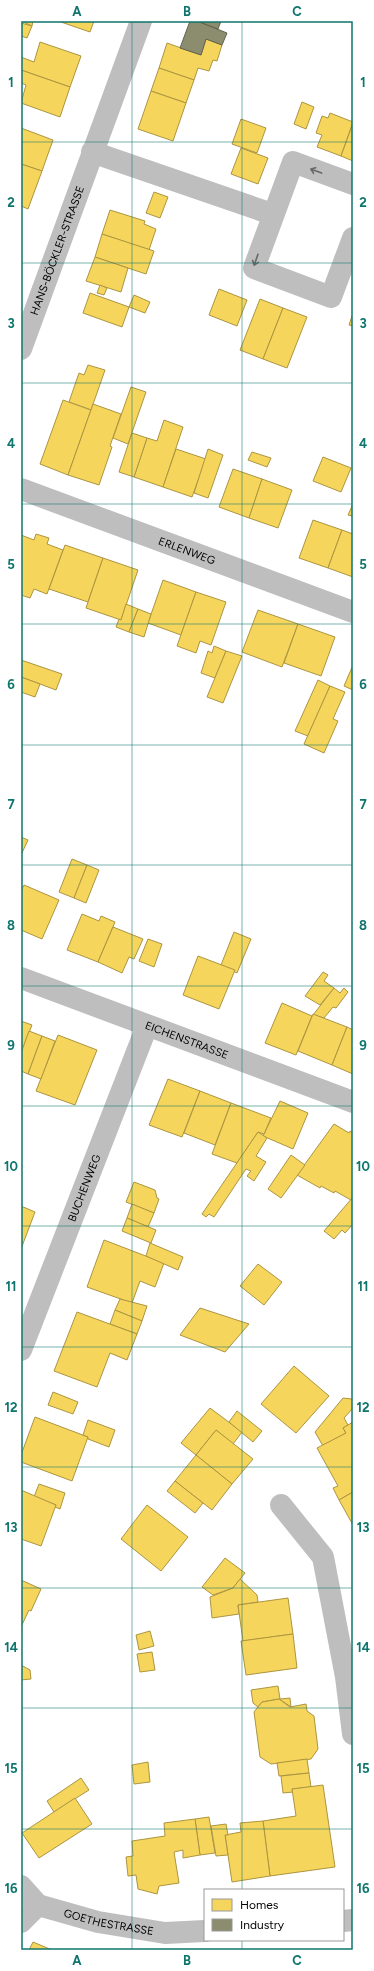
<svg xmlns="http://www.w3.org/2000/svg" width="374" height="1971" viewBox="0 0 374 1971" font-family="Figtree,sans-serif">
<rect width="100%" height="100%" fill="#fff"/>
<!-- homes -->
<g fill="#f6d55c" stroke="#ac9540">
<polygon points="21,21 33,21 32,26"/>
<polygon points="58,21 94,21 90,32"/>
<polygon points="21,23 32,26 27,38 21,36"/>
<polygon points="206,39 222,45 217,61 213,60 209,71 198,68 194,80 159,68 167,43 201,55"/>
<polygon points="40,42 81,56 70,87 21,70 21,57 34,62"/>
<polygon points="159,68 194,80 186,103 151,91"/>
<polygon points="21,70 70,87 60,117 21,103 26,85 21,83"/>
<polygon points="151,91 186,103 173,141 138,129"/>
<polygon points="302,102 314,107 306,129 294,124"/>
<polygon points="330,113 353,122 341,156 317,147 322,135 316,133 322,116 328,118"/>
<polygon points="241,119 266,128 257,153 232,144"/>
<polygon points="353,123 353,161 341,156"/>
<polygon points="21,128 53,140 42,171 21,164"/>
<polygon points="241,148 268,158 258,184 231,174"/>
<polygon points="21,164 42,171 28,209 21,206"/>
<polygon points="154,192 168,197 160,218 146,213"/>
<polygon points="110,210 145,221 144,224 156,229 149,250 102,234"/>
<polygon points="102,234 154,251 146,274 95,257"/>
<polygon points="95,257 128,268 121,292 86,281"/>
<polygon points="100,285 107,288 104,295 97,293"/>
<polygon points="219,289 247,300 237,326 209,315"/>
<polygon points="90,293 129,307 122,327 83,313"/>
<polygon points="134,295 150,302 145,313 129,307"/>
<polygon points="260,299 283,308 263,359 240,350"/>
<polygon points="283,308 307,317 287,368 263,359"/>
<polygon points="353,313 353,326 349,325"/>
<polygon points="88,365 105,370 91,410 69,402 79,373 84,375"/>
<polygon points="131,387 146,392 128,444 113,438"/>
<polygon points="63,400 91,410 68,475 40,464"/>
<polygon points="93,404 121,414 110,446 112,447 99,485 68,475"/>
<polygon points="164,420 183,427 163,487 134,477 147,438 157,441"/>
<polygon points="132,433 147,438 134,477 119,472"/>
<polygon points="176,449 206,459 192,497 163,487"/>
<polygon points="208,449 223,455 208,498 194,493"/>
<polygon points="252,452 271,458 267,467 248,460"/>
<polygon points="323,457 351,468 341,492 313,481"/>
<polygon points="233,469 262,479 249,518 219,507"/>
<polygon points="262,479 292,490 278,528 249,518"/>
<polygon points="353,504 353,516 348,515"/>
<polygon points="313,520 342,530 328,568 299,558"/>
<polygon points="342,530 353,534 353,577 328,568"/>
<polygon points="36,534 49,538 47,544 63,550 47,594 34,589 30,598 21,595 21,535 34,540"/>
<polygon points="65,545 103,558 88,602 49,589"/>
<polygon points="103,558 138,570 121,620 86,608"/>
<polygon points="163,580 196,592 181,635 148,623"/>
<polygon points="196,592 226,602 211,645 200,641 196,653 177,646"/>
<polygon points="126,604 138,609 129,632 116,627 119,619 121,620"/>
<polygon points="138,609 151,614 144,637 129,632"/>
<polygon points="258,610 298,624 282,667 242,652"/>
<polygon points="298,624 335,637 321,676 284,663"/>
<polygon points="214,646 226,651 215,678 201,673 208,651 212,653"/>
<polygon points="226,651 242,656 223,703 207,697"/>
<polygon points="21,660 62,674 56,690 21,677"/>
<polygon points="353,665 353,690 344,686"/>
<polygon points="21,677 40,684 35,697 21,692"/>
<polygon points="318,680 330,686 308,736 295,731"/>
<polygon points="330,686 345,692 333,719 338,721 324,753 304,744"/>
<polygon points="21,837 28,840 21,855"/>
<polygon points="72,859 87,865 74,898 59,892"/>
<polygon points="87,865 99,870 86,903 74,898"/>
<polygon points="24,885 59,900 42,939 21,930 21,891"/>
<polygon points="82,914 99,921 101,916 115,922 98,962 67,950"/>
<polygon points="113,927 143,939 134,959 129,957 122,973 98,962"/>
<polygon points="234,932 251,939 237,973 221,965"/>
<polygon points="148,939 162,944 154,967 139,961"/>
<polygon points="198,956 235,970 219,1009 183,995"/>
<polygon points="323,972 328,975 324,981 334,988 320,1005 305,996"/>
<polygon points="334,988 340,993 344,988 348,992 336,1008 333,1007 324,1018 313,1015"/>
<polygon points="282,1003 312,1016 296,1055 265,1043"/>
<polygon points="313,1014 347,1027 332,1065 298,1051"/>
<polygon points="21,1021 32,1025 21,1053"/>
<polygon points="347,1027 353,1030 353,1074 332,1065"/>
<polygon points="29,1031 42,1036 28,1074 21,1071 21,1053"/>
<polygon points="58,1035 97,1050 75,1105 36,1091"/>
<polygon points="42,1036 55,1041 41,1079 28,1074"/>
<polygon points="168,1079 200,1091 182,1137 149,1125"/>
<polygon points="200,1091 231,1103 215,1145 184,1133"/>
<polygon points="280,1101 308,1113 293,1149 263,1136"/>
<polygon points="231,1103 271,1118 264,1134 258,1132 237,1163 212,1154"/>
<polygon points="334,1124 349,1133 350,1131 353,1133 353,1197 351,1200 335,1191 334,1193 321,1186 320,1188 297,1175"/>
<polygon points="258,1132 267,1138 256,1156 266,1162 254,1181 247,1176 251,1171 246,1169 214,1217 209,1214 206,1217 202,1214"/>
<polygon points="291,1155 305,1165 281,1198 268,1189"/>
<polygon points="134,1182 155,1190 157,1198 159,1199 154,1213 126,1202"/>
<polygon points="353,1197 353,1224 345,1233 342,1230 334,1239 324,1231"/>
<polygon points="132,1204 154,1213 148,1227 127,1218"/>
<polygon points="21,1206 35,1212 21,1249"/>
<polygon points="127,1218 156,1230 151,1243 122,1231"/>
<polygon points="104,1240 164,1263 155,1287 140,1281 132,1303 87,1287"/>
<polygon points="150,1243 183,1257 178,1270 146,1256"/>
<polygon points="258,1264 282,1282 264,1305 240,1286"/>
<polygon points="120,1299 147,1306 142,1321 115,1310"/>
<polygon points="200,1308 249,1324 225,1352 180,1335"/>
<polygon points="115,1310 142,1321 137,1334 110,1324"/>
<polygon points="77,1312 137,1334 127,1360 110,1353 97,1387 54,1371"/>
<polygon points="294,1366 329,1396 296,1433 261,1404"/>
<polygon points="53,1392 78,1402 73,1414 48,1405"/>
<polygon points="343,1398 352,1399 353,1402 353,1408 344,1418 348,1425 343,1428 346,1433 323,1446 315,1432"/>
<polygon points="210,1408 242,1432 233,1444 216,1430 196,1455 181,1443"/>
<polygon points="237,1411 262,1431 253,1442 229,1422"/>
<polygon points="35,1417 88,1437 72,1481 21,1462 21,1455"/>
<polygon points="88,1420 115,1430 109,1447 88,1439 88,1437 83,1435"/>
<polygon points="353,1422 353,1492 339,1500 333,1488 338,1486 317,1448 346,1433 343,1428"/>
<polygon points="216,1430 253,1459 232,1484 196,1455"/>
<polygon points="196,1455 232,1484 212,1510 175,1481"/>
<polygon points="175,1481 203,1503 195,1513 167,1491"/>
<polygon points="39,1484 65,1493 60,1509 55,1507 56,1505 34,1497"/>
<polygon points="21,1490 56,1505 41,1546 21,1539"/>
<polygon points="353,1492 353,1525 339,1500"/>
<polygon points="147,1505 188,1537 161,1571 121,1539"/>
<polygon points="225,1558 245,1573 233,1588 213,1595 202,1587"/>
<polygon points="240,1579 257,1595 258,1602 238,1605 239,1614 212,1618 210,1597 233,1588"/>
<polygon points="21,1580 41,1589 31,1611 29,1610 21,1627"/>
<polygon points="288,1598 293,1634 243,1641 238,1605"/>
<polygon points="150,1631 154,1646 139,1650 136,1635"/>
<polygon points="293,1634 297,1668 246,1675 241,1641"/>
<polygon points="152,1652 155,1670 140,1672 137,1654"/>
<polygon points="21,1665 30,1670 31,1679 21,1680"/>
<polygon points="278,1686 280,1699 290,1698 291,1707 279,1699 262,1702 258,1707 253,1703 251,1690"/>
<polygon points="279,1699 290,1707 306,1704 307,1711 314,1716 318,1749 311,1759 271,1764 260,1757 254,1712 262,1702"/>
<polygon points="307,1759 309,1773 279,1776 277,1763"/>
<polygon points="148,1762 150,1782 134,1784 132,1765"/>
<polygon points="309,1773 311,1787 292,1789 293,1792 283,1793 281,1776"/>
<polygon points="81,1778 89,1790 54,1812 47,1801"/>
<polygon points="323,1785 335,1867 270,1876 263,1821 296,1816 292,1789"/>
<polygon points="75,1798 92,1824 39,1858 22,1833"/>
<polygon points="209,1817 215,1853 200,1855 195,1819"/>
<polygon points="195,1819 200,1855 183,1858 183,1850 174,1852 179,1883 159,1886 157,1894 138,1889 136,1875 128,1876 126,1857 133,1856 132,1841 165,1836 164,1823"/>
<polygon points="263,1821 270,1876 232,1882 225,1835 241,1832 240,1823"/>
<polygon points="226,1824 228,1835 225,1835 228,1855 216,1856 211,1826"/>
<polygon points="33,1942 52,1950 29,1950"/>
</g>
<!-- industry -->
<g fill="#8c8c6e" stroke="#62624d">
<polygon points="190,21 197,21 227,33 222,45 206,39 201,55 180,48"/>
<polygon points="197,21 221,21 218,29"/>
</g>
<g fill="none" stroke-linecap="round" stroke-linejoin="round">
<!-- minor -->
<g stroke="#bebebe" stroke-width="22">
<polyline points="92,152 272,214"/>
<polyline points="353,184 293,162 254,268 331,297 353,238"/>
<path id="s1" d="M21 349 141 21"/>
<path id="s2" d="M21 489 353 612"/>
<path id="s3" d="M21 978 353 1102"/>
<path id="s4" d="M21 1350 147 1026"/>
<polyline points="281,1505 323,1557 346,1677 353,1734"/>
<polyline points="21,1886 38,1905"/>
<polyline points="343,1921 353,1920"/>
<path id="s5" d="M21 1922 38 1905 98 1922 165 1933 205 1931"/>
</g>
</g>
<!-- one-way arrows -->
<defs><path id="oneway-shaft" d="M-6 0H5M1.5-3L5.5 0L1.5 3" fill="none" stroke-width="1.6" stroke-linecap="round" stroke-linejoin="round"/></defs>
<g stroke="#686868">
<use href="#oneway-shaft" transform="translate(316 171) rotate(-160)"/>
<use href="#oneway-shaft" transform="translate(256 260) rotate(109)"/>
</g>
<!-- grid -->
<path fill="none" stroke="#0f766e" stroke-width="1" stroke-opacity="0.55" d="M132 21V1950M242 21V1890M21 142H353M21 263H353M21 383H353M21 504H353M21 624H353M21 745H353M21 865H353M21 986H353M21 1106H353M21 1226H353M21 1347H353M21 1467H353M21 1588H353M21 1708H353M21 1829H353M242 1940V1950"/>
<g text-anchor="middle" stroke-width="4" stroke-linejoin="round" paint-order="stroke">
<!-- street labels -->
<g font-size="11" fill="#000" stroke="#fff">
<text dy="4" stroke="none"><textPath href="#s1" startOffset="105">HANS-BÖCKLER-STRASSE</textPath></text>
<text dy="4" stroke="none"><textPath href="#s2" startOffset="177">ERLENWEG</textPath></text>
<text dy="4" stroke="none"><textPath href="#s3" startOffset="177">EICHENSTRASSE</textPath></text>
<text dy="4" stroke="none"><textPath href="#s4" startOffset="174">BUCHENWEG</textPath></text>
<text dy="4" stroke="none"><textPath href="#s5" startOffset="97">GOETHESTRASSE</textPath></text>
</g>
</g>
<!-- border -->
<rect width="374" height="1971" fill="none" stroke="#ffffff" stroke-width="44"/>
<!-- legend -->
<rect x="204" y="1889" width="140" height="52" fill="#ffffff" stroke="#999999"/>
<rect x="212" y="1899" width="20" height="12" fill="#f6d55c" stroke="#999999"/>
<text x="240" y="1909" font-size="12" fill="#000000">Homes</text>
<rect x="212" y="1919" width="20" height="12" fill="#8c8c6e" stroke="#999999"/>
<text x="240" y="1929" font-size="12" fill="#000000">Industry</text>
<rect x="22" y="22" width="330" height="1927" fill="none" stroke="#0f766e" stroke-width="1.5"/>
<g font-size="13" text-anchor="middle" font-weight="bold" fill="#0f766e">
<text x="77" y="16">A</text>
<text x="187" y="16">B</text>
<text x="297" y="16">C</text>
<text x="11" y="87">1</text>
<text x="363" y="87">1</text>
<text x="11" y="207">2</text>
<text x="363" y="207">2</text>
<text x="11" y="328">3</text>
<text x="363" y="328">3</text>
<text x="11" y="448">4</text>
<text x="363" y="448">4</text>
<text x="11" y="569">5</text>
<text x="363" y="569">5</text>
<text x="11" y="689">6</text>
<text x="363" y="689">6</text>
<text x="11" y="809">7</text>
<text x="363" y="809">7</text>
<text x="11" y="930">8</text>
<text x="363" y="930">8</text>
<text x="11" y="1050">9</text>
<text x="363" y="1050">9</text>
<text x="11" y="1171">10</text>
<text x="363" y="1171">10</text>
<text x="11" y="1291">11</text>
<text x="363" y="1291">11</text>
<text x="11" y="1412">12</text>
<text x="363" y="1412">12</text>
<text x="11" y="1532">13</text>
<text x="363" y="1532">13</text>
<text x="11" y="1652">14</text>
<text x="363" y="1652">14</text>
<text x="11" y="1773">15</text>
<text x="363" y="1773">15</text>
<text x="11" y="1893">16</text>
<text x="363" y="1893">16</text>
<text x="77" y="1965">A</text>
<text x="187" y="1965">B</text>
<text x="297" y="1965">C</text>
</g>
</svg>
